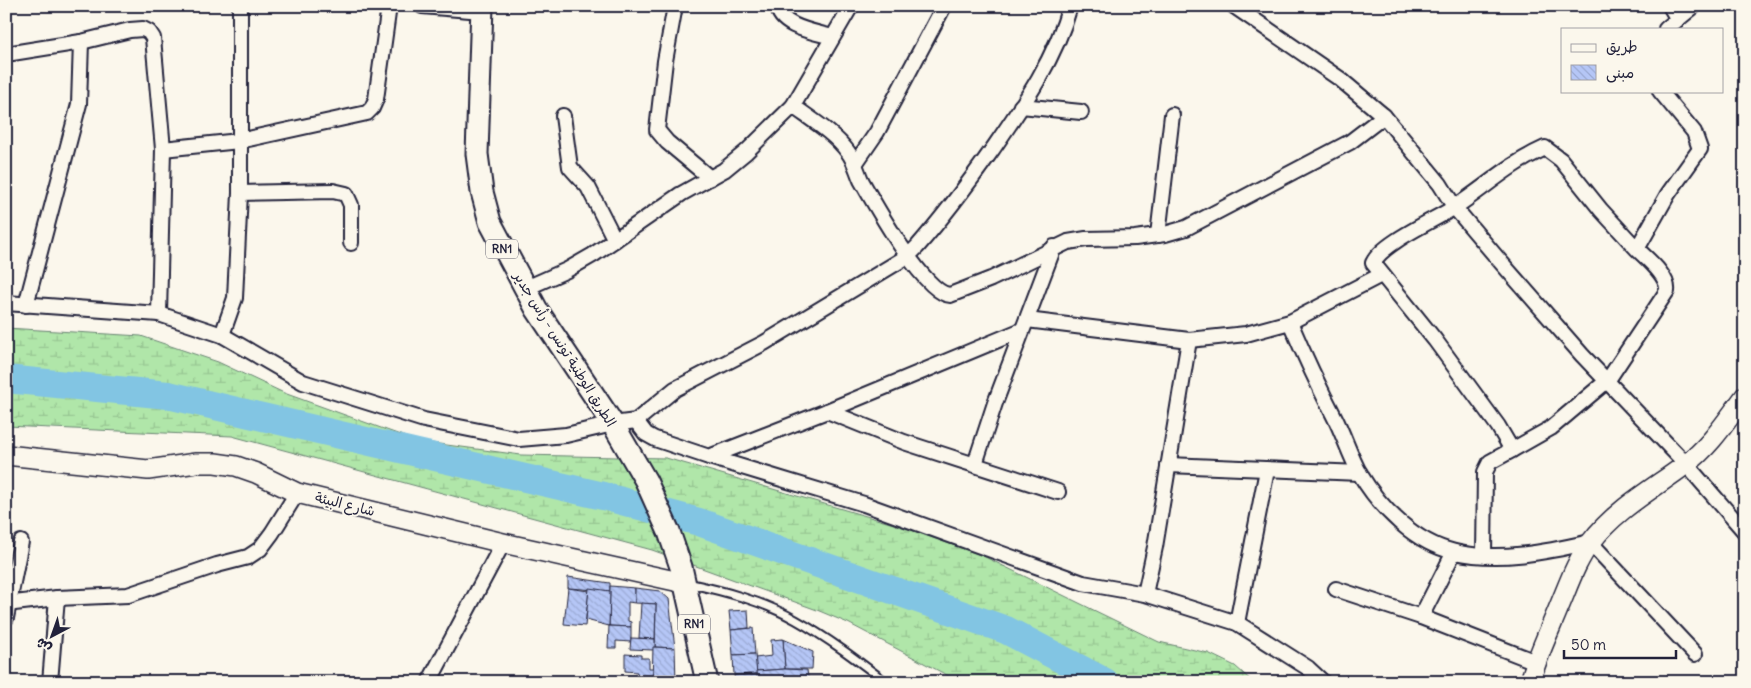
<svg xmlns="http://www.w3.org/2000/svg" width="1751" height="688" viewBox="0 0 1751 688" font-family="Delius,'Playpen Sans Arabic',sans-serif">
<defs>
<pattern id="wetland-marsh" width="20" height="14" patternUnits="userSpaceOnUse" patternTransform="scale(1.25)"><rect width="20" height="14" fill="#b0e6a9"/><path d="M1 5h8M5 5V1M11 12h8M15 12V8" fill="none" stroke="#97c592"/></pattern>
<pattern id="building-back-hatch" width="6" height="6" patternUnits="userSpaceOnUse" patternTransform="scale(1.25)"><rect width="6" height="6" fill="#b5c6f6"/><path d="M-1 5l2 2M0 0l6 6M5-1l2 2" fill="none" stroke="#9baad4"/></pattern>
</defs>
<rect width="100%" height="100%" fill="#fbf7ec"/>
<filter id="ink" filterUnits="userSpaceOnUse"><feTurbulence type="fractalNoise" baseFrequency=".02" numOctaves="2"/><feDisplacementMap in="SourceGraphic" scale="10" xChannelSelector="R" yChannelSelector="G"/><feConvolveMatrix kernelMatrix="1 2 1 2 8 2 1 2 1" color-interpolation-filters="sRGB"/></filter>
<g filter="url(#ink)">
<!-- wetland -->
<polygon fill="url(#wetland-marsh)" stroke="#698472" points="6,328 141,336 218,362 284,393 417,441 521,455 666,458 897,525 983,556 1159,642 1208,653 1235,666 1253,682 960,682 848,623 817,610 652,550 232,436 6,426"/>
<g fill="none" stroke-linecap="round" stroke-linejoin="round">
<!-- river -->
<polyline stroke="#82c5e3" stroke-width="28" points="6,379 168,395 603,496 699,522 1006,630 1105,682"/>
</g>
<!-- building -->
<g fill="url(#building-back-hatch)" stroke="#22223b">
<polygon points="568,577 610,583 610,591 568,588"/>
<polygon points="610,586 635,588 635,603 628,602 628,621 631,622 631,627 609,626"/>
<polygon points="568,588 589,591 585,626 564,624"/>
<polygon points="589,588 610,591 609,626 586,620"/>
<polygon points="635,588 660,591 669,599 675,648 655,647 656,604 635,603"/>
<polygon points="641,603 656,604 655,639 639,638"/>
<polygon points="748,610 749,628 731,630 729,611"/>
<polygon points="609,626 631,627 631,642 616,641 616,648 608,648"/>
<polygon points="753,628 755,654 733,655 731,630"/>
<polygon points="631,638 655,639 655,647 653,650 630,649"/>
<polygon points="783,639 813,652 812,669 785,669"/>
<polygon points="783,639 785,669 756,671 755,658 772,656 771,640"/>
<polygon points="653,647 675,648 676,682 652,682"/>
<polygon points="625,654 641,655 641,658 649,658 649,668 653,668 652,682 636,682 637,672 625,671"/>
<polygon points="755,654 757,674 734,675 733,655"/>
<polygon points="785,669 807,670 808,677 828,677 829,682 757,682 756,671"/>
<polygon points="757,674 757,682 735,682 734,675"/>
<polygon points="862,675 873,682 863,682"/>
</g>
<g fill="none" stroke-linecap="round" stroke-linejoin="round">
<defs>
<path id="lane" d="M687 583C724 591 763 601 796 620 828 638 857 660 886 682"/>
<g id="street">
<polyline points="422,6 482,11"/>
<polyline points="675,6 665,61 657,130 667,142 710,178"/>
<path d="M778 6C779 27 815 32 832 37"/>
<polyline points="1234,6 1340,79 1384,116 1440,184 1455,208 1499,260 1582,355 1686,464 1745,532"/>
<polyline points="1670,6 1677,18"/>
<polyline points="1666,29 1694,6"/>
<polyline points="6,54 81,42 130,30 143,29 149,32 153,38 163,149 159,314"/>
<path d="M793 106C812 120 834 133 848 152 855 161 857 171 861 180 874 203 925 295 950 295L991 279 1068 242 1086 239 1135 238 1165 234 1186 228 1350 142 1384 116"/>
<polyline points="1021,106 1081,112"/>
<polyline points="563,116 570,167 588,187 615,240"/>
<polyline points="163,149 239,141 367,113 372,108 376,99 389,6"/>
<polyline points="855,164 877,132 944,6"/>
<polyline points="240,193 333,191 346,194 351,205 351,243"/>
<polyline points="1158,235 1172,115"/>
<path d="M1637 249 1601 210 1561 160 1545 148C1509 164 1487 186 1455 207 1435 220 1382 243 1373 263L1435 340 1498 426 1512 450 1551 428 1608 380 1667 291C1669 276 1647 259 1637 249L1668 194 1700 149 1694 132 1660 91"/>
<polyline points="524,289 567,270 593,255 681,194 724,170 746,152 793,106 851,6"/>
<path d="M6 303 159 314 222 335 303 382 424 420 519 439 566 435 613 424 636 421 675 389 764 343 908 256 917 247C944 216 968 184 992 150 1023 105 1055 60 1070 6"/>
<polyline points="26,305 79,104 81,42"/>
<polyline points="1027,320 1189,340 1246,334 1290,322 1381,275"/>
<path d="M1290 322C1304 355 1319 387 1335 418 1344 436 1350 456 1360 474 1380 508 1415 543 1455 552 1499 562 1547 552 1590 542L1695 654"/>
<polyline points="222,335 235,298 240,193 240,6"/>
<polyline points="827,411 904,442 1058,492"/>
<polyline points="636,421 646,434 655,439 709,457 827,411 1022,330"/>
<polyline points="709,457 864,504 1083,583 1145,594 1237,623 1308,668 1323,682"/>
<polyline points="975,464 995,403 1054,247"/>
<polyline points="1168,465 1360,473"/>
<polyline points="1484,555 1485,472 1490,462 1512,450"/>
<polyline points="1336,589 1421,617 1536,662"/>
<polyline points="1145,594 1155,547 1189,340"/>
<polyline points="6,604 57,598 128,595 217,565 248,557 260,549 272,533 297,493"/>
<polyline points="1421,617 1454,552"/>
<polyline points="6,618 21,542"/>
<polyline points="1237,623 1267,470"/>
<polyline points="50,682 57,598"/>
<polyline points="429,682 503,543"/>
</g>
<g id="secondary">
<polyline points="6,455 148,470 196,463 215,463 236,466 256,473 297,493 503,543 684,583"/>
<path d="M1530 682C1537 656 1549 632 1559 607 1568 586 1576 561 1591 542 1616 509 1653 489 1685 465 1710 447 1727 420 1745 396"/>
</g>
<polyline id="primary" points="482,6 477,154 482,192 490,222 537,310 613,424 646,481 669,532 681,567 707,682"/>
</defs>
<!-- lane casing -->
<use href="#lane" stroke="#22223b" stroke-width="11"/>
<!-- street casing -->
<use href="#street" stroke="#22223b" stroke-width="18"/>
<!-- secondary casing -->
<use href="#secondary" stroke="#22223b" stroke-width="22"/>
<!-- primary casing -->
<use href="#primary" stroke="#22223b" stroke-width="25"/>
<!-- lane -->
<use href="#lane" stroke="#fbf7ec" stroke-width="7"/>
<!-- street -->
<use href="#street" stroke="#fbf7ec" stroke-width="14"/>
<!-- secondary -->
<use href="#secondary" stroke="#fbf7ec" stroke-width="19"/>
<!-- primary -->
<use href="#primary" stroke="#fbf7ec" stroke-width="21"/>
</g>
</g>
<g text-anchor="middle" stroke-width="4" stroke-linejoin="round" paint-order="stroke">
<!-- shield labels -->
<g fill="#fbf7ec" stroke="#636270" stroke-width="1">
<rect x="486" y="239.5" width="32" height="19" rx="4"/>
<rect x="678" y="614.5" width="32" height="19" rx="4"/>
</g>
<g font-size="12" font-weight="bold" fill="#22223b">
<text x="502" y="253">RN1</text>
<text x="694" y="628">RN1</text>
</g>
<!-- street labels -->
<g font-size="14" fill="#22223b" stroke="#fbf7ec">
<text transform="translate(565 349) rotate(58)" y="5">الطريق الوطنية تونس - رأس جدير</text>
<text transform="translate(345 504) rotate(14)" y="5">شارع البيئة</text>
</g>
</g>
<!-- margin -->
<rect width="1751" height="688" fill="none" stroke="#fbf7ec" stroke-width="25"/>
<rect x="12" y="12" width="1726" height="663" fill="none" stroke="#22223b" stroke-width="2" filter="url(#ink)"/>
<!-- legend -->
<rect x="1561" y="28" width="162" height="65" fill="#fbf7ec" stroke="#a4a2a5"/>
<rect x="1571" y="44" width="25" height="8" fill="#fbf7ec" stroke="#a4a2a5"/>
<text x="1606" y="52" font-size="15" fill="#22223b">طريق</text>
<rect x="1571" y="65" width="25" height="15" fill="url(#building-back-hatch)" stroke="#a4a2a5"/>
<text x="1606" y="78" font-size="15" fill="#22223b">مبنى</text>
<!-- north arrow -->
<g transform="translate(52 636) rotate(221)" stroke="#fbf7ec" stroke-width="4" paint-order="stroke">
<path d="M0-4L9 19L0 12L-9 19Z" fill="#22223b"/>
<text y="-8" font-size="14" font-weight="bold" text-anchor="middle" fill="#22223b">ش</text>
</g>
<!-- scale -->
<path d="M1564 650v8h112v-8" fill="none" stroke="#22223b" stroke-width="2.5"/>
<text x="1571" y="650" font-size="15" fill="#22223b" stroke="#fbf7ec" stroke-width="4" paint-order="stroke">50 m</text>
</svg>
